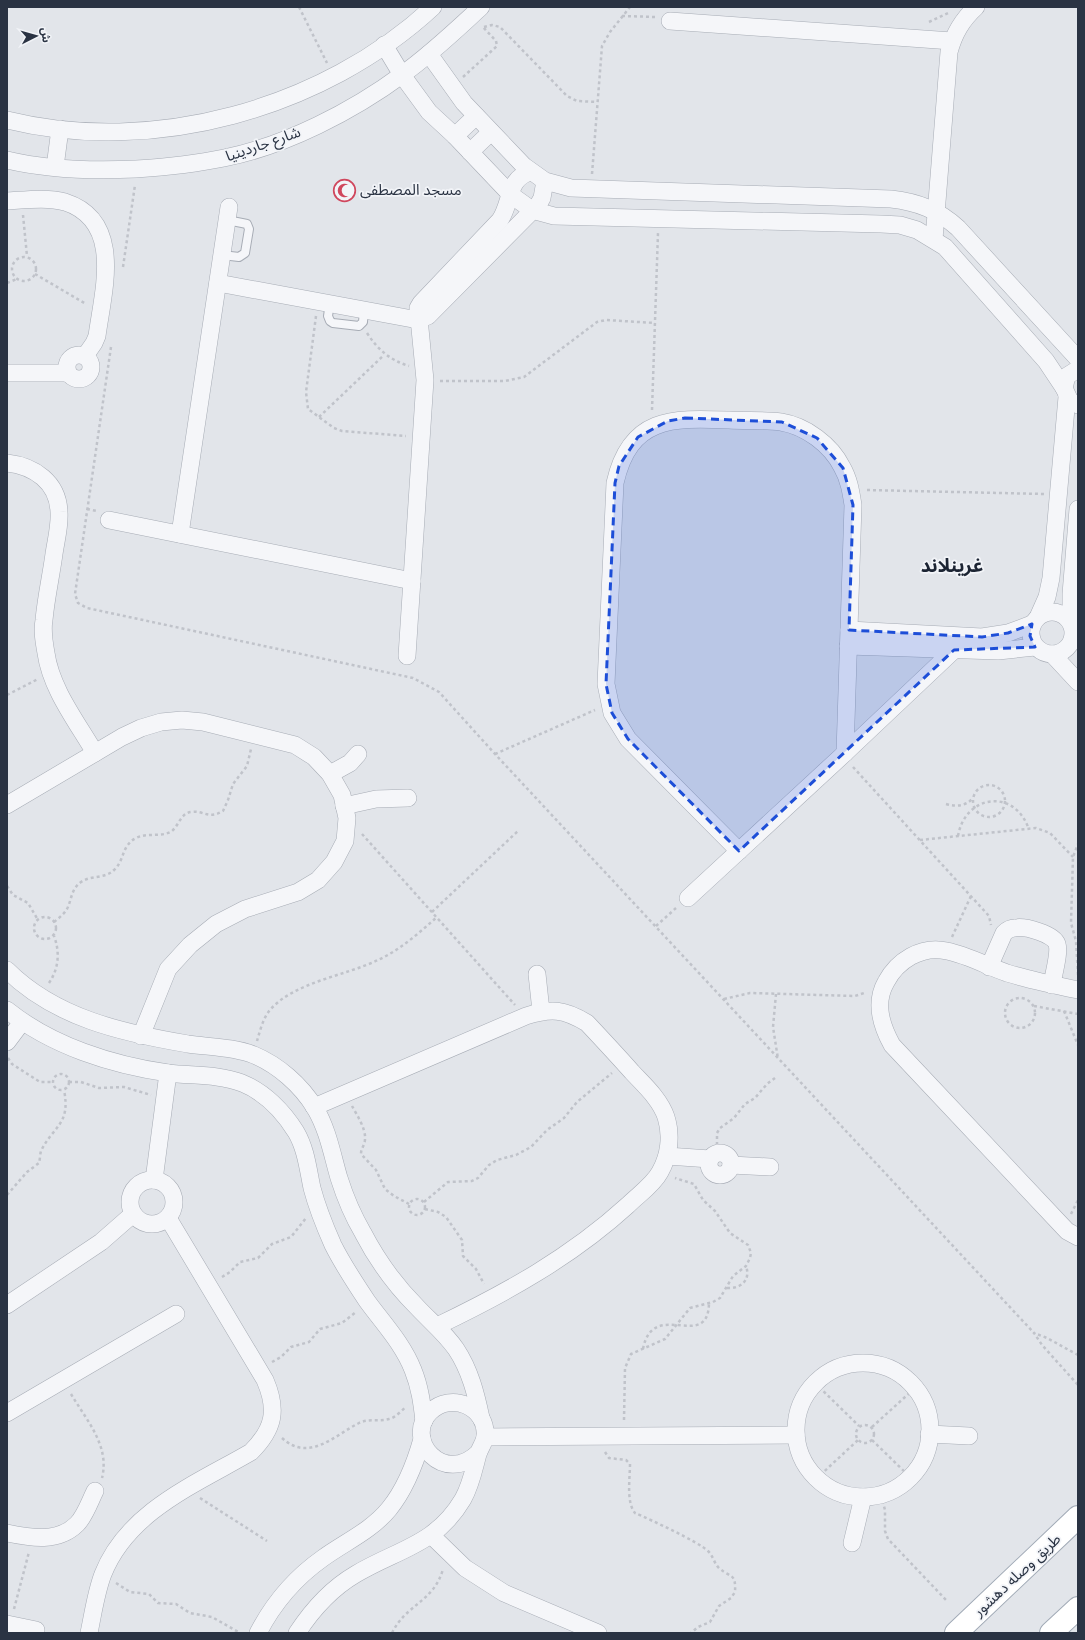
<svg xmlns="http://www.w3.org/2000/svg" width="1085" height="1640" viewBox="0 0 1085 1640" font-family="'Space Grotesk','Noto Sans Arabic',sans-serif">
<rect width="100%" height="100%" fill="#e2e5ea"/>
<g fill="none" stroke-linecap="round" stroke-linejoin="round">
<defs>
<g id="lane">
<polyline points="222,255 239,257 245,253 249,229 247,224 227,220"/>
<polyline points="330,303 328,316 330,321 333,323 359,326 363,322 364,310"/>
</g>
<g id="street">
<polyline points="670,21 952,41"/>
<polyline points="384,45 402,75 429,112 455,136 511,195 532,210 554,216 881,224 900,225 917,230 945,247 1046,361 1064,388"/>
<path d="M429 54 464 103 524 166 545 181 571 188 891 199C918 202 938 210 958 228L1078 359"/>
<path d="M7 120C153 156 323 109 433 7"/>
<polyline points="455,136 476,116"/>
<polyline points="470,152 491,132"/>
<path d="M7 160C49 170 94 171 136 169 166 167 195 164 224 158 285 146 353 111 403 74 431 54 456 30 481 7"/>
<polyline points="55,167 60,129"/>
<path d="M7 201C25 200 47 197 65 202 124 221 103 291 97 336L94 343 85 356"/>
<path d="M934 239 949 52C954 33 962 20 976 7"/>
<polyline points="218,283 418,320 428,316 538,205 542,198 545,181"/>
<circle cx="79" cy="367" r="12"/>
<polyline points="1078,369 1067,376 1064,388 1070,401 1078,405"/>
<polyline points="7,373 68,373"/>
<path d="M7 463C34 466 58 482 59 512 60 526 56 540 54 554 51 576 46 598 44 620 42 631 44 642 46 653 51 689 77 722 95 753"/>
<polyline points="109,520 412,581"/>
<polyline points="180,534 229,207"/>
<circle cx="1052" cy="633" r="21"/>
<polyline points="1039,615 1047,597 1051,578 1067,397"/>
<polyline points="1071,622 1071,594 1078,509"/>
<polyline points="849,630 982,637 1008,633 1032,624"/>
<polyline points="848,646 998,651 1035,647"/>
<polyline points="1052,654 1078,682"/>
<path d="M407 656 425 380 418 308 421 303 500 220C512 202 507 179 530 172"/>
<polyline points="330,774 350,763 358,754"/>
<polyline points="7,805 122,737 141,728 161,722 182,720 203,722 295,745 314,757 330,774 342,795 347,818 345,841 334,862 318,880 298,892 245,909 216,924 190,945 168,969 141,1036"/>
<polyline points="344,806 376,799 408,798"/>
<path d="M739 851 628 739 612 713 606 684 615 483C630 416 672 418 729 420 746 421 764 420 781 422 806 426 831 445 842 467 849 479 851 492 853 505L845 753"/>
<polyline points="688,898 845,753 954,650"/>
<path d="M989 967 1004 933C1007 930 1010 928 1015 928 1025 926 1054 934 1057 944 1060 953 1053 975 1052 985"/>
<path d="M7 970C55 1018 123 1033 188 1044 209 1047 234 1047 254 1055 278 1065 301 1085 315 1108 328 1130 332 1154 339 1178 345 1197 353 1216 363 1233 377 1260 396 1286 417 1307 430 1321 445 1333 456 1349 470 1370 476 1394 481 1418"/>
<polyline points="537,974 541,1011"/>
<path d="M1078 990C1054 985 1030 980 1007 973 987 966 967 955 947 951 921 945 897 961 886 982 874 1003 881 1025 892 1045L1067 1231 1078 1237"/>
<path d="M7 1010C52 1046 112 1065 168 1073 193 1076 218 1074 242 1083 264 1092 283 1111 296 1132 306 1149 308 1169 312 1188 317 1207 325 1227 333 1245 343 1265 355 1283 367 1301 383 1323 403 1344 413 1370 420 1387 422 1404 424 1421"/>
<polyline points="7,1042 22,1022"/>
<path d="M314 1107 526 1016C551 1008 564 1009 587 1023 602 1039 617 1055 632 1072 644 1085 660 1099 666 1117 672 1136 669 1156 660 1172 653 1185 638 1195 628 1205 571 1257 506 1293 437 1326"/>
<circle cx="720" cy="1164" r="11"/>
<polyline points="667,1156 710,1159"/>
<polyline points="731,1165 770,1167"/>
<circle cx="152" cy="1202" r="22"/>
<polyline points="154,1180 168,1073"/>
<polyline points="7,1305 101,1242 133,1214"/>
<circle cx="863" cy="1430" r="67"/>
<polyline points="7,1413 176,1314"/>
<polyline points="929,1434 969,1436"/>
<polyline points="485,1437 796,1435"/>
<path d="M7 1533C31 1538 58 1543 77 1524 85 1516 90 1501 95 1491"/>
<polyline points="432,1536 465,1568 504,1593 598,1633"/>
<polyline points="852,1543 863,1497"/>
<polyline points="7,1624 36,1630"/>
<path d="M89 1633C93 1614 96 1592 103 1574 128 1511 196 1484 251 1452 274 1429 278 1410 265 1380L168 1218"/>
<path d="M258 1633C273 1604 296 1577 323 1558 345 1542 371 1531 389 1509 406 1488 415 1464 422 1439"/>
<path d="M297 1633C312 1610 332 1588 356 1574 398 1549 436 1545 463 1499 471 1485 474 1469 478 1454 480 1448 484 1443 485 1437 488 1407 451 1391 430 1412 403 1439 444 1487 479 1452"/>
</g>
<g id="primary">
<polyline points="956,1633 1078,1517"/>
<polyline points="1051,1633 1078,1608"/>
</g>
</defs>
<!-- lane casing -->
<use href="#lane" stroke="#a7acb5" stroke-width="10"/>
<!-- street casing -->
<use href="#street" stroke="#a7acb5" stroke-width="18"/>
<!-- primary casing -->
<use href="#primary" stroke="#a1aab6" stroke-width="24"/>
<!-- path -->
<g stroke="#c0c3ca" stroke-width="2.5" stroke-dasharray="3 3" stroke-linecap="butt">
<polyline points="299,7 327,63"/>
<polyline points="622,16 656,17"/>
<polyline points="929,22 948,13"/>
<polyline points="484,27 492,25 500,27 567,96 577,101 597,102"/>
<polyline points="463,77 497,46 496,41 483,27"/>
<polyline points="592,174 602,46 610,32 630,7"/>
<polyline points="23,215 27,256"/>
<circle cx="24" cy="269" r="12"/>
<polyline points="123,267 135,185"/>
<polyline points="35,274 86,304"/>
<polyline points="7,283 17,279"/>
<polyline points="316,316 306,392 308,409 334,428 342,431 406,436"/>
<path d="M367 333C378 350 390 360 409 366"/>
<polyline points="111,347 75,594 78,603 87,608 413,678 439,692 495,754 1034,1333"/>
<polyline points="440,381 505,381 524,377 597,322 606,320 655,323"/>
<polyline points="652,410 658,233"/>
<polyline points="319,417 384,355"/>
<polyline points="867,490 1044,494"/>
<polyline points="87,509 97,511"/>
<polyline points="7,695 38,679"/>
<polyline points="495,754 595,710"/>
<polyline points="853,767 989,916 991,925"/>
<circle cx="989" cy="801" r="16"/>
<path d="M946 804C957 807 966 806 973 798"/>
<polyline points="362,834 515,1005"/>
<path d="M958 836C965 795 1013 788 1028 827"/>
<polyline points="920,840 1036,828 1050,833 1073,857"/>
<polyline points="7,886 13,895 28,903 38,920"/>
<polyline points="432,912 519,830"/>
<circle cx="45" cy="928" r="11"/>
<path d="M54 922C59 918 64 914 67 909 72 899 71 889 81 882 91 875 105 879 114 870 125 860 121 846 136 838 148 832 161 838 172 831 179 825 181 813 191 812 204 810 208 820 223 811L228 800 233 784 247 766 251 749"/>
<polyline points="656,926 676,908"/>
<polyline points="952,937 971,896"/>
<polyline points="1078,975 1076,941 1071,923 1073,857 1078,844"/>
<path d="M49 983C59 968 60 952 54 936"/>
<polyline points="776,994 773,1027 778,1059"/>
<circle cx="1020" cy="1013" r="15"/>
<polyline points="724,999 750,993 855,996 864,993"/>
<polyline points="1034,1006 1078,1014"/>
<polyline points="1064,1011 1078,1045"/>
<path d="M257 1041C260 1031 263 1018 270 1010 294 982 345 976 378 960 400 950 419 933 437 917"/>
<polyline points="8,1058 12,1064 40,1082 52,1082"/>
<circle cx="61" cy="1082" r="8"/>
<polyline points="69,1082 81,1082 99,1088 124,1087 151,1095"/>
<path d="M352 1106C357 1115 366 1129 365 1139 365 1145 361 1148 361 1154L376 1170 385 1189 394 1196 409 1204"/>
<polyline points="717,1145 717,1133 720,1128 734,1118 745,1104 755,1098 767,1084 775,1078"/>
<path d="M7 1195 27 1172 39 1163C40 1160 40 1154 41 1151 53 1126 71 1125 64 1090"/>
<circle cx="417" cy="1207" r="8"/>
<polyline points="424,1202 448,1182 472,1181 478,1178 489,1165 497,1160 516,1155 531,1147 547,1130 564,1118 577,1102 612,1073"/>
<polyline points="425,1209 438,1212 446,1217 462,1240 463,1256 476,1269 484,1284"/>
<polyline points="1071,1214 1078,1200"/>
<polyline points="222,1277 230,1272 240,1262 258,1258 272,1244 291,1237 306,1218"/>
<path d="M727 1288C741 1289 751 1280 746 1266"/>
<path d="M643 1349C653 1297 708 1353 709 1303"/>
<polyline points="1078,1355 1047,1338 1034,1333 1042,1345 1078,1385"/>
<polyline points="272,1362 281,1357 291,1347 309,1342 320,1329 342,1323 356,1312"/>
<polyline points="815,1383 859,1426"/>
<path d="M71 1394C87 1421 110 1446 102 1478"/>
<polyline points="624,1420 625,1368 631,1354 665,1339 690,1308 713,1302 720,1298 733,1276 746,1266 750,1258 751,1253 748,1245 730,1233 715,1211 703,1200 694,1184 675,1178"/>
<circle cx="865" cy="1434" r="9"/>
<polyline points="872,1427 915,1388"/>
<path d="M282 1438C309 1463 335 1435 359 1423 369 1418 379 1422 389 1419 395 1418 401 1411 406 1407"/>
<polyline points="872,1440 910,1477"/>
<path d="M605 1452 609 1458 626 1460 630 1464C630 1478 626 1502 635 1513 651 1520 697 1541 708 1551 714 1557 714 1564 720 1569 731 1578 736 1573 735 1592L731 1598 719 1606 710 1622 698 1627 691 1633"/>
<polyline points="816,1479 858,1440"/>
<polyline points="881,1495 885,1510 885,1531 888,1539 947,1601"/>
<polyline points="200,1498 267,1541"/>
<polyline points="116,1583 130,1592 149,1594 158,1603 176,1604 190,1613 212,1617 240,1633"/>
<polyline points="14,1609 29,1552"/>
<path d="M392 1633C406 1604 434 1602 443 1569"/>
</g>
<!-- lane -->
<use href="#lane" stroke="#f5f6f9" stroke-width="8"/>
<!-- street -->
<use href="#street" stroke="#f5f6f9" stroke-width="17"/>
<!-- primary -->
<use href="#primary" stroke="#fff" stroke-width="22"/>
</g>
<!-- marked area -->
<path fill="#1d4ed8" fill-opacity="0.2" stroke="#1d4ed8" stroke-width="3" stroke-dasharray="8 5" stroke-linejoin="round" d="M685 418 782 422 817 438 843 468 853 505 849 630 982 637 1008 633 1032 624 1030 636 1035 647 954 650 739 851 628 739 612 713 606 684 615 483 619 466 638 437 668 421Z"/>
<!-- icons -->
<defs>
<symbol id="mosque-ring" viewBox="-11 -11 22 22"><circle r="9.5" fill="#f2f4f8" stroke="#d0475d" stroke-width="1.5"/><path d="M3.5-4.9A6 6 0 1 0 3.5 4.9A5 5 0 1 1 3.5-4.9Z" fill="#d0475d"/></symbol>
</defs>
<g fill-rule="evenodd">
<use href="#mosque-ring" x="332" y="178" width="25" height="25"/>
</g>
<g text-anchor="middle" stroke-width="3.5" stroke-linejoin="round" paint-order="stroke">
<!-- street labels -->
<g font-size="15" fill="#2a3343" stroke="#f2f4f8">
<text transform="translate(263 144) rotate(-19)" y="5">شارع جاردينيا</text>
<text transform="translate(1017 1575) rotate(-43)" y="5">طريق وصله دهشور</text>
</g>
<!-- poi labels -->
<g font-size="15" fill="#2a3343" stroke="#f2f4f8" text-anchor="start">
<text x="360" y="195">مسجد المصطفى</text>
</g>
<!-- district labels -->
<g font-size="19" font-weight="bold" fill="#1c2433" stroke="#f2f4f8">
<text x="952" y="572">غرينلاند</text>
</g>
</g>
<!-- border -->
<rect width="1085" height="1640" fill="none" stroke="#2a3343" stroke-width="16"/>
<!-- north arrow -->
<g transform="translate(36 36) rotate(84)" stroke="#f2f4f8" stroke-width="3" paint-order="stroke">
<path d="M0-3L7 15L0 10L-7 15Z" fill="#2a3343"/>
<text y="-6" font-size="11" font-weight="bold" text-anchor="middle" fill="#2a3343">ش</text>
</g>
</svg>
